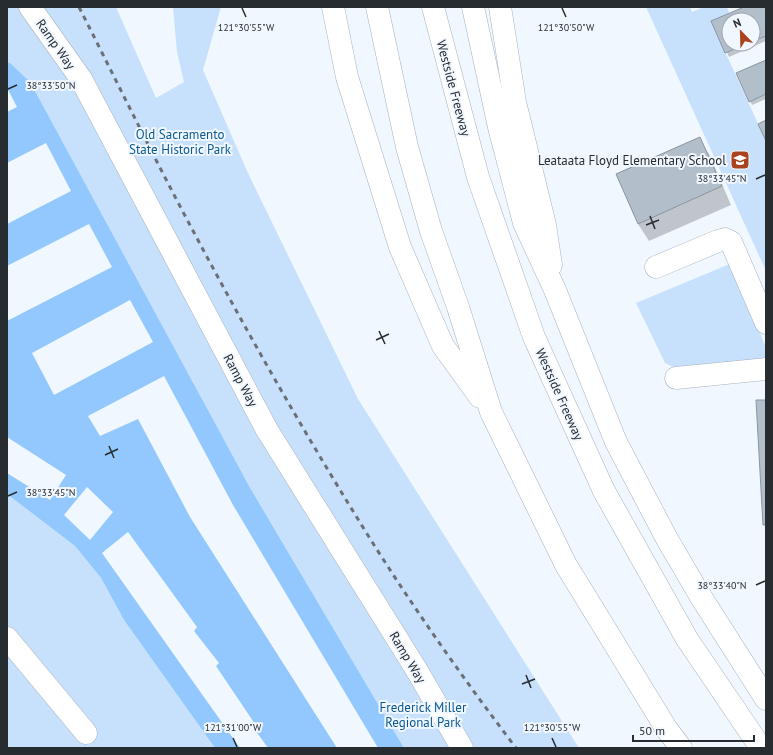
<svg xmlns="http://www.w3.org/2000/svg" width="773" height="755" viewBox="0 0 773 755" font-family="'PT Sans',sans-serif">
<rect width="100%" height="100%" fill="#f0f7ff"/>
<!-- green -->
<g fill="#c7e1fc">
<polygon points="7,7 116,7 156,98 184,82 177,52 173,7 221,7 203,70 247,171 358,399 579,748 404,748 249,486 10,63 7,62"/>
<polygon points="646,7 690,7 692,12 704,7 727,7 729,13 711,21 766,141 766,271"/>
<polygon points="732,263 766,348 766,358 764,365 681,371 665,363 636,303"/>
<polygon points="7,494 75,546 101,578 124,620 215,748 7,748"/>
</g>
<!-- water -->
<polygon fill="#92c8fd" points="7,62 10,63 30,82 249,486 404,748 215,748 124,620 101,578 75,546 7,494"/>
<!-- pier -->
<g fill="#f0f7ff">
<polygon points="7,88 17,107 7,112"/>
<polygon points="46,143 71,191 7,224 7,163"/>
<polygon points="89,224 112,267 7,321 7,266"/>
<polygon points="130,300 153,342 54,395 32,353"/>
<polygon points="164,376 233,505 378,748 337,748 190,517 138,419 100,436 88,416"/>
<polygon points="7,437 66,475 50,500 7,473"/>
<polygon points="87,487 113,512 90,540 64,515"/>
<polygon points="128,532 197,627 194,631 219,663 216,666 255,724 253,727 268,748 240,748 102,553"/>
</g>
<!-- shadow -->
<g fill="#0003" fill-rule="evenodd">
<path d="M746 7H766V41L729 57 713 22ZM729 20H753V44H729Z"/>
<polygon points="766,61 766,99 752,105 750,101"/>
<polygon points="699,138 710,156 731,205 649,241 638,224"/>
</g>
<!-- building -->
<g fill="#b2beca" stroke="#8995a0">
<polygon points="744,7 766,7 766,36 753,41 753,20 729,20 729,44 747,44 725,53 711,21"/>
<polygon points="766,60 766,94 749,102 736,73"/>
<polygon points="766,120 766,141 758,124"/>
<polygon points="700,137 722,186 638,224 616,174"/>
<polygon points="756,400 766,400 766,525 763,525"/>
</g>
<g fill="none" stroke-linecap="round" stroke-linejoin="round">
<defs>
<g id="minor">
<polyline points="30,7 81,79 267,430 416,669 462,748"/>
<polyline points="656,267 718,241 725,239 731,242 766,323"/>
<polyline points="676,378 766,369"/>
<polyline points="7,638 86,733"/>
</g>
<g id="highway">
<polyline points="333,7 347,77 400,247 443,346 480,397"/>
<polyline points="377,7 407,147 431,231 458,307 491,412 566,565 666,728 681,748"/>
<polyline points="433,7 478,177 534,337 604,491 687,639 761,748"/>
<polyline points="473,7 499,127 524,223 555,290 616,442 667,539 701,597 766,699"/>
<polyline points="500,7 515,102 545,225 551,265"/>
</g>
</defs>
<!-- minor casing -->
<use href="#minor" stroke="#a7b2be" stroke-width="23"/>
<!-- highway casing -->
<use href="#highway" stroke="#a7b2be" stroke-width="23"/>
<!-- minor -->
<use href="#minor" stroke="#fff" stroke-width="22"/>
<!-- highway -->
<use href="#highway" stroke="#fff" stroke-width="22"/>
<!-- rail -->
<path stroke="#6a7076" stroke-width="3" stroke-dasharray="5 5" stroke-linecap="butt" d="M79 7C116 80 152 154 191 227 243 325 298 422 356 516 405 596 459 673 516 748"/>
</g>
<!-- ticks -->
<path fill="none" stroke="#272c31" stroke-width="1.5" d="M242 8 246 17M562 8 566 17M8 89 17 85M756 179 765 175M650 216 655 229M646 225 659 220M379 331 385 344M376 340 389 334M109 446 114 458M105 455 118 449M8 496 17 492M756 585 765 581M526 675 531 688M522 684 535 679M233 738 237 747M552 738 556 747"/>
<!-- icons -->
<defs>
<symbol id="school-square" viewBox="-11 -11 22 22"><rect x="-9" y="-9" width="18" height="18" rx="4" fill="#a9421d" stroke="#f0f7ff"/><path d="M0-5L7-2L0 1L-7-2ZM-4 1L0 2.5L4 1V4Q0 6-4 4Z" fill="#fff"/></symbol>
</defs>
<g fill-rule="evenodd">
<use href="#school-square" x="729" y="149" width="22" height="22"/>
</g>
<g text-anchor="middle" stroke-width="4" stroke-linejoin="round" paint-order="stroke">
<!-- street labels -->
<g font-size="13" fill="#272c31" stroke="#f0f7ff">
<text transform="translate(56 44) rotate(55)" y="5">Ramp Way</text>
<text transform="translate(454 88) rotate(75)" y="5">Westside Freeway</text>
<text transform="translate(241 380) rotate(62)" y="5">Ramp Way</text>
<text transform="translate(560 394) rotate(66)" y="5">Westside Freeway</text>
<text transform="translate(408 657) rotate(59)" y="5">Ramp Way</text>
</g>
<!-- park labels -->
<g font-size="13" fill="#0b5893" stroke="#f0f7ff">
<text x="180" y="139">Old Sacramento<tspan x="180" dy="15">State Historic Park</tspan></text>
<text x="423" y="712">Frederick Miller<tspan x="423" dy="15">Regional Park</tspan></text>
</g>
<!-- poi labels -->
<g font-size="13" fill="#272c31" stroke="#f0f7ff" text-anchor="end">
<text x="726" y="165">Leataata Floyd Elementary School</text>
</g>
</g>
<g font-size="10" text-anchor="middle" fill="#272c31" stroke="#f0f7ff" stroke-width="4" stroke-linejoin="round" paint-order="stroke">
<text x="246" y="31">121°30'55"W</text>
<text x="566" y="31">121°30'50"W</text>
<text x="51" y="89">38°33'50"N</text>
<text x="722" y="182">38°33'45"N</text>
<text x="51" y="496">38°33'45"N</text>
<text x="722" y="589">38°33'40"N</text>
<text x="233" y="731">121°31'00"W</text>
<text x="552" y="731">121°30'55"W</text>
</g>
<!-- border -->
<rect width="773" height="755" fill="none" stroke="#272c31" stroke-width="16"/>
<!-- north arrow -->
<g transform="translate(741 32) rotate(337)"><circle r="19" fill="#f0f7ff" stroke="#a0a6ad"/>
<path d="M0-3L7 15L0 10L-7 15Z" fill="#a9421d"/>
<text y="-6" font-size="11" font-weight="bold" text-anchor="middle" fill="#272c31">N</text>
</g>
<!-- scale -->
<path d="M633 735v6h121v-6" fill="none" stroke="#272c31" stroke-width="2"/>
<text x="639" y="735" font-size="12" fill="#272c31" stroke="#f0f7ff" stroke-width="3" paint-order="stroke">50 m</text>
</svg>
